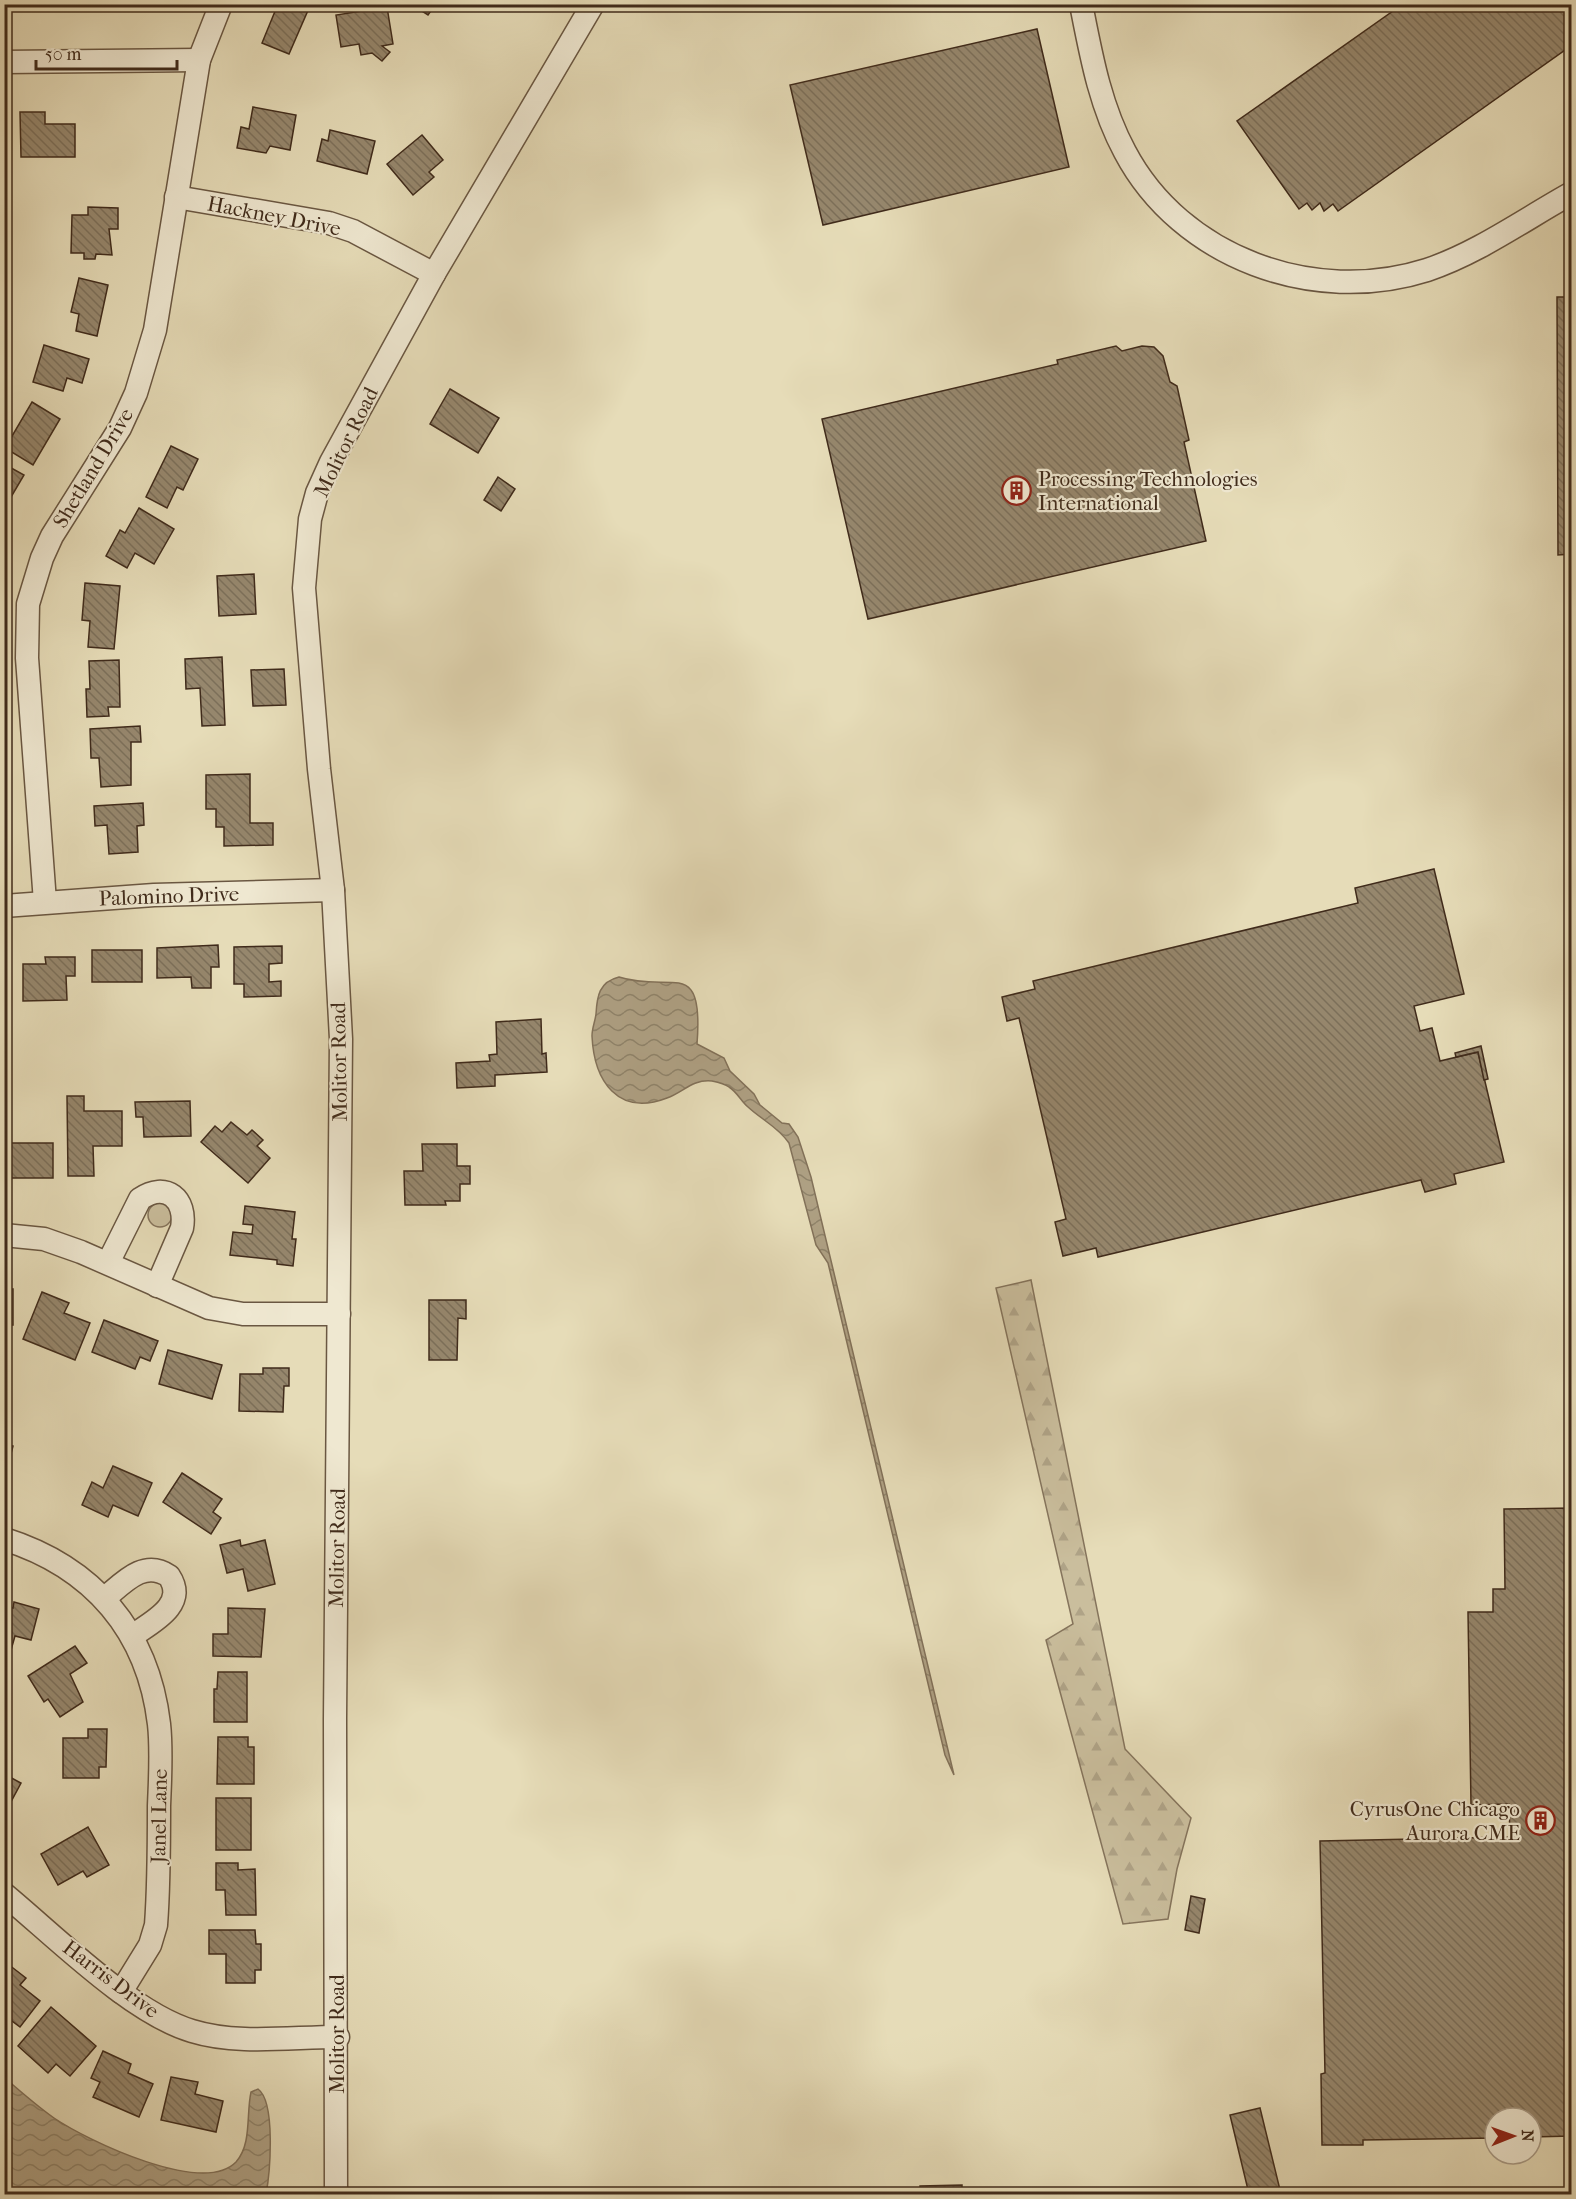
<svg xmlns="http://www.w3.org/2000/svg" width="1576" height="2199" viewBox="0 0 1576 2199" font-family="'IM FELL French Canon',serif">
<defs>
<pattern id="forest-firs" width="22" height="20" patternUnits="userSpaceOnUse" patternTransform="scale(1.5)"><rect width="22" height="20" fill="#cabe9d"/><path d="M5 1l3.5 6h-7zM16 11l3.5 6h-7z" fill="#afa387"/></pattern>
<pattern id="water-waves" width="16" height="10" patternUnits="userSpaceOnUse" patternTransform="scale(1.5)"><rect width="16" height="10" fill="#aea083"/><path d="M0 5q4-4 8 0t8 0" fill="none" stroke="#8f836a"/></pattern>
<pattern id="building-back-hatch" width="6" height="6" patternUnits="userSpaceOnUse" patternTransform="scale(1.5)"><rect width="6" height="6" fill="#96876d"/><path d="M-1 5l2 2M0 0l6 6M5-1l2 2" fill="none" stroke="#7c6f59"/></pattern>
</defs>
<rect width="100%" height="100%" fill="#e6dcb8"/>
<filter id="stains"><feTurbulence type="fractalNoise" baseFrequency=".00333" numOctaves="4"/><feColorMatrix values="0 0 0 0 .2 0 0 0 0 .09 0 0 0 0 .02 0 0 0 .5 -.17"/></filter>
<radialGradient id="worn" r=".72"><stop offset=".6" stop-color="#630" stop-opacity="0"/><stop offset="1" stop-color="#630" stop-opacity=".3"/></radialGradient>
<!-- grass -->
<circle fill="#cabe9d" stroke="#85745c" stroke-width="1.5" cx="160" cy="1215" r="12"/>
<!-- forest -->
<polygon fill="url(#forest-firs)" stroke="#85745c" stroke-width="1.5" points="1031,1280 1125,1749 1191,1818 1177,1869 1168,1919 1123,1924 1046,1640 1073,1624 996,1288"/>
<!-- water -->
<g fill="url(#water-waves)" stroke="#827159" stroke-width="1.5">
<path d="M619 977C672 994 704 955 697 1044L724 1058 730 1071 754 1094 760 1105 782 1123 789 1124 798 1137 811 1177 954 1775 945 1755 828 1263 816 1245 789 1143C778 1127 762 1120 748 1107 741 1101 737 1092 729 1087 725 1084 717 1082 712 1081 692 1079 684 1092 667 1098 618 1117 594 1081 592 1036 592 1028 595 1022 596 1014 597 996 599 982 619 977Z"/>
<path d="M5 2078C21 2092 37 2106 54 2118 88 2141 203 2196 236 2162 252 2144 246 2115 251 2092L258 2089C276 2102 270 2173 266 2194H5Z"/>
</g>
<!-- building -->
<g fill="url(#building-back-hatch)" stroke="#402b1b" stroke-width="1.5">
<polygon points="278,4 301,4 309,8 289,54 262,43"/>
<polygon points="411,4 445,4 442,9 435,5 428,15"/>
<polygon points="1403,4 1572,4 1572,45 1338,211 1333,204 1324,211 1320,203 1312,210 1307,203 1299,209 1237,121"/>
<polygon points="387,7 393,44 382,46 390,52 382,61 372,53 361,55 359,44 341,47 336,15"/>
<polygon points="1037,29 1069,167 823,225 790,85"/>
<polygon points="253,107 296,115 290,150 270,146 266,153 237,148 241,127 249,129"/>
<polygon points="20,112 45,112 45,124 75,124 75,157 21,157"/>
<polygon points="330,130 375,141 367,174 317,161 322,139 328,141"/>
<polygon points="422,135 443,160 429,172 434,177 413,195 387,164"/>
<polygon points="88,207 118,208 118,229 109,229 112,255 96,254 95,259 84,259 84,253 71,253 72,215 88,215"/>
<polygon points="79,278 108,285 97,336 76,331 79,314 71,312"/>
<polygon points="1557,297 1572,297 1572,554 1558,555"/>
<polygon points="44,345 89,359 82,383 67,378 63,391 33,382"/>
<polygon points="1116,346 1122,351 1142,346 1154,347 1163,356 1170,382 1177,386 1189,440 1184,442 1206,541 868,619 822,419 1058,364 1057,360"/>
<polygon points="450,389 499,418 478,453 430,424"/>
<polygon points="32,402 60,419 33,465 5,448"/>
<polygon points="171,446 198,459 183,490 177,487 167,508 146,497"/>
<polygon points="4,464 24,475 4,509"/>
<polygon points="498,477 515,489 501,511 484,500"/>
<polygon points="139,508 174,529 154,564 135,553 127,568 106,556 120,530 125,533"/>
<polygon points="254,574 256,614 219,616 217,576"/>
<polygon points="85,583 120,586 114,649 88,647 90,621 82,620"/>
<polygon points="222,657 225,725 202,726 200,688 186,689 185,659"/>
<polygon points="119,660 120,707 108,707 109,716 87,717 86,689 90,689 89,661"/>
<polygon points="284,669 286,705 253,706 251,670"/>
<polygon points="140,726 141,742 131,742 131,785 101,787 99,758 91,758 90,729"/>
<polygon points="250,774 250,823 273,823 273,845 224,846 224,827 216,827 216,809 206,809 206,775"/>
<polygon points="143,803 144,825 137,826 138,852 109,854 107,825 95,826 94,806"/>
<polygon points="1434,869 1464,994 1414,1006 1420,1031 1432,1028 1440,1061 1478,1052 1504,1162 1454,1174 1456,1184 1425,1192 1421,1180 1098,1257 1096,1248 1063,1256 1055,1222 1066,1219 1019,1018 1007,1021 1002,997 1035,989 1033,981 1358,903 1355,888"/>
<polygon points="218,945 219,967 211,967 211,988 192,988 191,977 157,978 157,948"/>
<polygon points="282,946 282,963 269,964 269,982 281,981 281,996 244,997 244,984 234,984 234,947"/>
<rect x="92" y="950" width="50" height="32"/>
<polygon points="45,957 75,957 75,976 66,976 67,1000 23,1001 23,964 46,964"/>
<polygon points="4,959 8,959 10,988 4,988"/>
<polygon points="541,1019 542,1054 546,1053 547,1072 495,1075 495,1086 457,1088 456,1063 490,1061 489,1055 497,1054 496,1022"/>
<polygon points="1481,1046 1488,1079 1484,1080 1478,1052 1456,1057 1455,1053"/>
<polygon points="67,1096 84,1096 84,1111 122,1111 122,1146 93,1146 94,1176 68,1176"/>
<polygon points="190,1101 191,1136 144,1137 143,1117 136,1117 135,1102"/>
<polygon points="231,1122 247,1135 252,1130 263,1140 257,1146 270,1158 248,1183 201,1142 215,1126 222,1132"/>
<rect x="7" y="1143" width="46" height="35"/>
<polygon points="422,1144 457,1144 457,1166 470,1166 470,1184 460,1184 460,1201 445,1201 446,1205 405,1205 404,1171 423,1171"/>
<polygon points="245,1206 295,1212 292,1239 296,1239 293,1266 277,1264 277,1260 230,1255 233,1232 252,1234 253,1225 243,1224"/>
<rect x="4" y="1289" width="9" height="36"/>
<polygon points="42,1292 69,1303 64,1313 90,1323 75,1360 23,1339"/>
<polygon points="429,1300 466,1300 466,1319 458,1318 457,1360 429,1360"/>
<polygon points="104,1320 158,1341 150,1361 140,1357 135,1369 92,1352"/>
<polygon points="168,1350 222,1365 212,1399 159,1384"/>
<polygon points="263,1368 289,1368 289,1386 284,1386 283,1412 239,1411 240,1374 263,1374"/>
<polygon points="4,1444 13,1446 5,1477 4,1477"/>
<polygon points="113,1466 152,1483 138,1516 113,1505 108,1517 82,1505 92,1482 103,1488"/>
<polygon points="182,1473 222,1499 213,1512 221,1518 211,1534 163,1502"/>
<polygon points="1572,1508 1572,2136 1531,2137 1531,2118 1495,2118 1495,2138 1363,2140 1363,2145 1322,2145 1321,2074 1325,2073 1320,1841 1510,1837 1509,1804 1471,1805 1468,1612 1493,1612 1493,1589 1505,1589 1504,1509"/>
<polygon points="240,1540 241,1546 265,1540 275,1584 248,1591 243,1569 227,1573 220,1545"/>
<polygon points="14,1602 39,1609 31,1640 15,1636 11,1650 4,1648 4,1606 13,1608"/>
<polygon points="228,1608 265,1609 261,1657 213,1656 213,1634 228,1634"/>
<polygon points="75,1646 87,1663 70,1674 83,1702 60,1717 48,1699 44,1702 28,1676"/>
<polygon points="218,1672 247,1672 247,1722 214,1722 214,1689 217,1689"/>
<polygon points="88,1729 107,1729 106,1767 99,1767 99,1778 63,1778 63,1738 88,1738"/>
<polygon points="218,1737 248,1737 248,1747 254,1747 254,1784 217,1784"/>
<polygon points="4,1774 21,1783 5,1813 4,1813"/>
<rect x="216" y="1798" width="35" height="52"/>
<polygon points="88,1827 109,1865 87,1877 83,1871 58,1885 41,1854"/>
<polygon points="216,1863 238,1863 238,1870 255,1869 256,1915 226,1915 225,1890 216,1890"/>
<polygon points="1191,1896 1205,1899 1199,1933 1185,1930"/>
<polygon points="209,1930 255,1930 256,1944 261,1944 261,1970 255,1970 255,1983 226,1983 226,1954 209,1954"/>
<polygon points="4,1961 26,1978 20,1985 40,2001 20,2027 4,2015"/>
<polygon points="51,2007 96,2046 70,2076 56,2064 48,2073 18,2046"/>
<polygon points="103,2051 131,2064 128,2073 153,2084 139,2117 93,2097 100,2082 91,2078"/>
<polygon points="171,2077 198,2082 195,2094 223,2101 216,2132 161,2120"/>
<polygon points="1260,2108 1281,2194 1249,2194 1230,2115"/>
<polygon points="962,2185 962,2194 920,2194 920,2186"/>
</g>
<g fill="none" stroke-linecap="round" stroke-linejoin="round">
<defs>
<g id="minor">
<path d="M1081 4C1091 55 1100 106 1125 152 1181 258 1314 306 1427 270 1478 253 1525 219 1572 193"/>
<polyline points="4,62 199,60"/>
<polyline points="176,197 329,223 353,231 434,274"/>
<polyline points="45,902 27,658 28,604 42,558 52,536 120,428 136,393 155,330 199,60 221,4"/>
<polyline points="4,906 154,895 333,890"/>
<polyline points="4,1235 44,1239 81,1252 209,1308 243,1314 339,1314"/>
<path d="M108 1263 140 1199C166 1181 187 1199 182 1228L157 1286"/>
<path d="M4 1539C93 1567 148 1631 159 1724 162 1751 160 1779 159 1806 159 1846 159 1886 156 1925L150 1945 121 1992"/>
<path d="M105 1598C124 1582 144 1559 169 1576 188 1605 152 1622 132 1636"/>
<path d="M4 1894C55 1936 131 2013 192 2031 237 2045 291 2037 338 2037"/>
<polyline points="336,2194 335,1719 341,1039 333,890 319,769 304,588 310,519 317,493 331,462 434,274 593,4"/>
</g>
</defs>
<!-- minor casing -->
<use href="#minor" stroke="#6a5742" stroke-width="25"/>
<!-- minor -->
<use href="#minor" stroke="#efe8d1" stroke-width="22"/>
</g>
<!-- icons -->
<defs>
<symbol id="building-ring" viewBox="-11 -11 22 22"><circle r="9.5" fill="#efe8d1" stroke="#8f2418" stroke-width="1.5"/><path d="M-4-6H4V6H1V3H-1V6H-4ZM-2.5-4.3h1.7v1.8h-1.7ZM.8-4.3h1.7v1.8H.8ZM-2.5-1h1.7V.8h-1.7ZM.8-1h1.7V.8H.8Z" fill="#8f2418"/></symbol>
</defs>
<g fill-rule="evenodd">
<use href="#building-ring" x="1000" y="474" width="33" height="33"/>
<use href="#building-ring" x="1524" y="1804" width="33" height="33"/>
</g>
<g text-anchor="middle" stroke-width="4.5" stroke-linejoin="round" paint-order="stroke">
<!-- street labels -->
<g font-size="21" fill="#402b1b" stroke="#efe8d1">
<text transform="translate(274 216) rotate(11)" y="7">Hackney Drive</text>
<text transform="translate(346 442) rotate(-64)" y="7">Molitor Road</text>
<text transform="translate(93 468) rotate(-59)" y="7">Shetland Drive</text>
<text transform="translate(169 896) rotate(-2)" y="7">Palomino Drive</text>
<text transform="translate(339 1062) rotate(-91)" y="7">Molitor Road</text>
<text transform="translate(337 1548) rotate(-89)" y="7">Molitor Road</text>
<text transform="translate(159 1816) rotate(-89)" y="7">Janel Lane</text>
<text transform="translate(111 1979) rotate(37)" y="7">Harris Drive</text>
<text transform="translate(337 2034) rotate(-90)" y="7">Molitor Road</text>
</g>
<!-- poi labels -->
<g font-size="21" fill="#402b1b" stroke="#efe8d1" text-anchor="start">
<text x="1038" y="486">Processing Technologies<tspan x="1038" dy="24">International</tspan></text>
<text x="1520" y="1816" text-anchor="end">CyrusOne Chicago<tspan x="1520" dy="24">Aurora CME</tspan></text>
</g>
</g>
<!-- margin -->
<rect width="1576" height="2199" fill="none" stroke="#e6dcb8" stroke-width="24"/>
<rect x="6" y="6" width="1564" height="2187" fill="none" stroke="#402b1b" stroke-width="3"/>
<rect x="12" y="12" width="1552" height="2175" fill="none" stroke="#402b1b" stroke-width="1.5"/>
<!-- north arrow -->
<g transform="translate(1513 2136) rotate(89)"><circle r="28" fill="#efe8d1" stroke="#a99c88" stroke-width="1.5"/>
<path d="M0-4.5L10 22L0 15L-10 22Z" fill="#8f2418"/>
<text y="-9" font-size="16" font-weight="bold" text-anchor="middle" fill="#402b1b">N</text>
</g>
<!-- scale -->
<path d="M36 60v9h141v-9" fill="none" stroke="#402b1b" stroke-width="3"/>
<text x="45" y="60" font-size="18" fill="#402b1b" stroke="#efe8d1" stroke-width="4.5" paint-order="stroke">50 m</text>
<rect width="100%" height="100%" filter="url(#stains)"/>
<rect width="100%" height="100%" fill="url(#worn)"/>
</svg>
